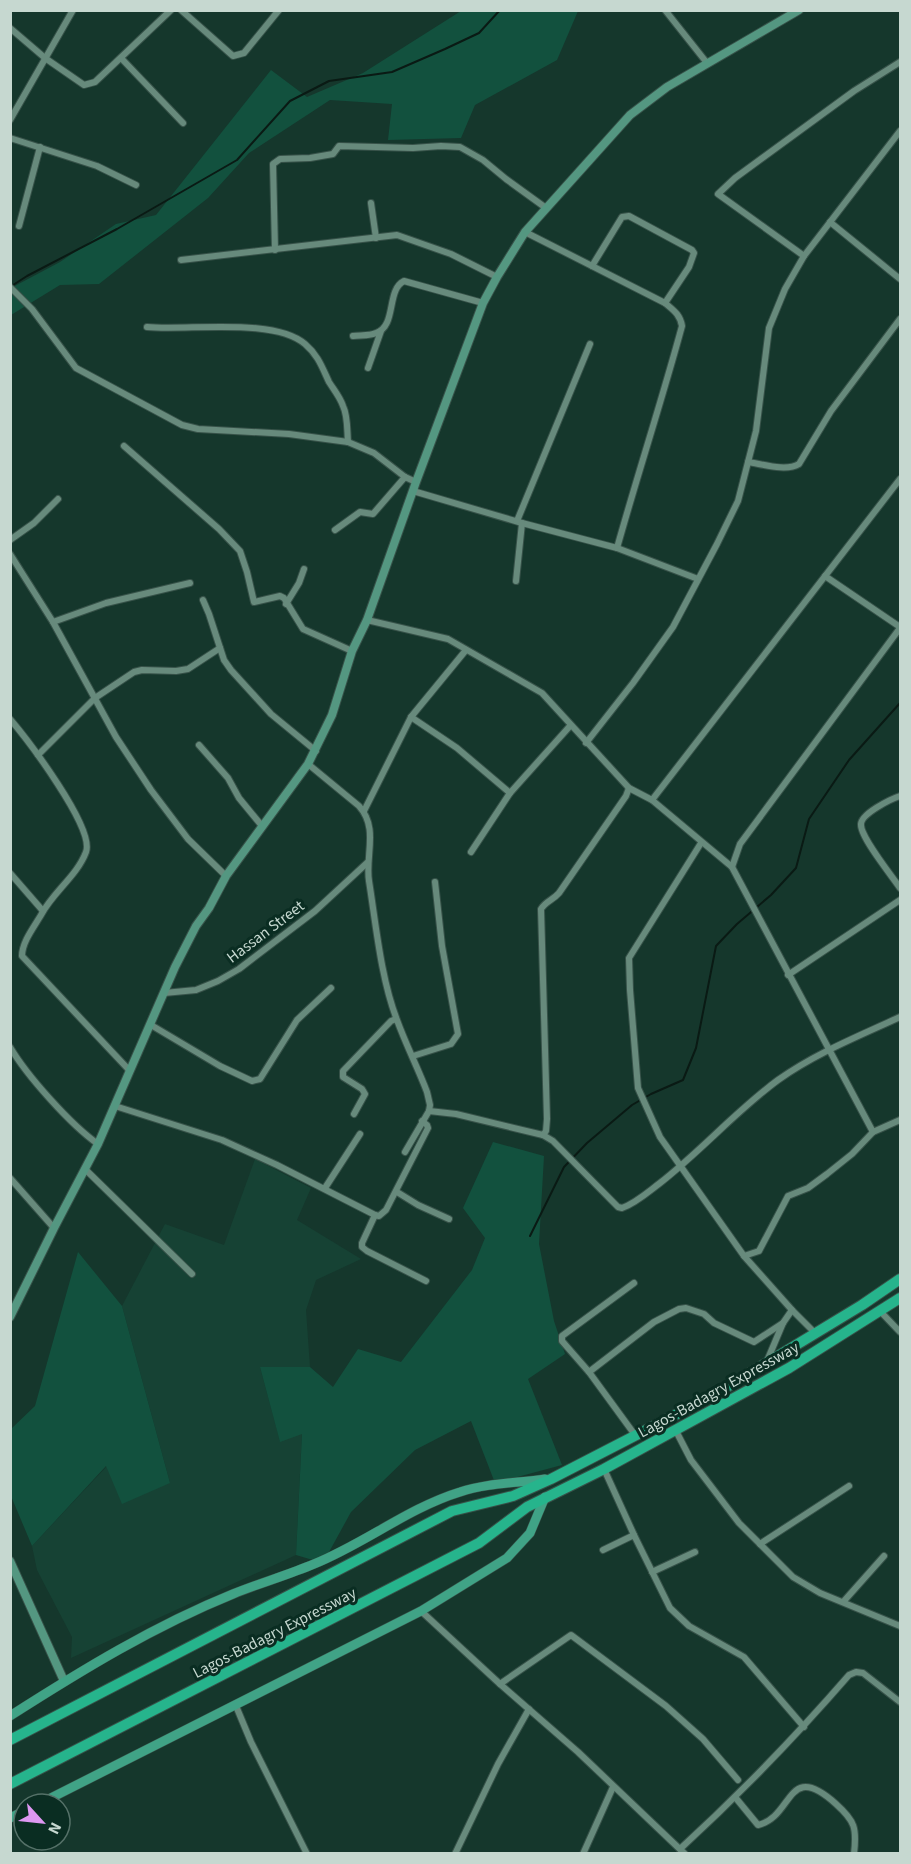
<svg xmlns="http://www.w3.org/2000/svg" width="911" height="1864" viewBox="0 0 911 1864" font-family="'Source Sans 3',sans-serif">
<rect width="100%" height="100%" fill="#15372c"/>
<!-- built -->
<polygon fill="#164234" points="255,1159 311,1188 297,1220 361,1259 316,1280 306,1310 310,1367 260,1367 280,1441 302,1433 296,1555 71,1658 72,1637 37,1570 32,1546 107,1466 170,1483 122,1306 165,1224 224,1245"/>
<!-- green -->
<g fill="#12513e">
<polygon points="461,11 578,11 557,60 475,105 461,138 388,140 392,104 330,100 249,153 208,198 99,284 60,285 11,315 11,288 60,262 116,224 156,215 271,70 307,97 363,73"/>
<polygon points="493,1142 544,1156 539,1244 554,1321 565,1354 528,1379 562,1465 495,1483 471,1421 415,1450 351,1512 323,1563 296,1555 302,1434 280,1442 260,1367 310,1367 333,1387 358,1349 401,1362 472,1270 485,1238 463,1208"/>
<polygon points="78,1252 122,1306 170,1483 122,1504 106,1466 32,1546 11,1496 11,1429 35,1406"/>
</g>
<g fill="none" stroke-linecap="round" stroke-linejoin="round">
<!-- stream -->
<g stroke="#0a1a14" stroke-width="2">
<polyline points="10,287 27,276 117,229 237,160 290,101 329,81 392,72 445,49 479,33 500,10"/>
<polyline points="530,1236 564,1167 587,1143 632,1105 651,1094 683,1080 696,1048 716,946 737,924 771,895 796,868 809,819 849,760 900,703"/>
</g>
<defs>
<g id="street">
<polyline points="181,10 233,56 244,53 279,10"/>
<polyline points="665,10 707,63"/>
<polyline points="10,28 45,58 84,85 95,82 171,10"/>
<polyline points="121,58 183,123"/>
<polyline points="10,120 73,10"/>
<polyline points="10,138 97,166 136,185"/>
<polyline points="371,203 376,238"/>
<polyline points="830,222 900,279"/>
<polyline points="19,226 40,147"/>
<path d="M525 232 665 303C673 310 680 314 682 326 662 400 638 473 617 548"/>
<polyline points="275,250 273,164 280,159 310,158 333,154 339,146 413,148 441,146 460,147 483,160 506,179 546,208"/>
<polyline points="804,256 718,194 735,178 854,91 900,62"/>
<polyline points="181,260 397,235 451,254 497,277"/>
<polyline points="592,266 622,217 629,216 692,250 694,253 689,267 665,303"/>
<polyline points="10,287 32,309 76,368 182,425 198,429 289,434 348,442 374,453 405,477 416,482"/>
<path d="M147 327C187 331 274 317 305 344 318 355 322 367 329 382 334 390 340 397 343 406 348 416 347 431 348 442"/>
<path d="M353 336C360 335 370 336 376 333 397 326 386 290 404 281L483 303"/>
<polyline points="368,368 381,331"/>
<polyline points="124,446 219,529 240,551 247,572 254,602 280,596 284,598 303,629 352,651"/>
<path d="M748 462C762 464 786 472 799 464L831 411 900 319"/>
<polyline points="413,491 522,523 617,548 698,579"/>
<polyline points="517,521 590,344"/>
<polyline points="335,530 360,512 373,514 405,477"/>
<polyline points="10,540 34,523 58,499"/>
<polyline points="10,554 53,622 116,737 151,790 188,839 226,876"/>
<polyline points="825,576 900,627"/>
<polyline points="516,581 522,523"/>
<polyline points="203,600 209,614 224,660 231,670 271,714 316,751"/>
<polyline points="286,604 299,583 304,569"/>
<polyline points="367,620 448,639 542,693 629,788 652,800 732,867 873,1132"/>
<polyline points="53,622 106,603 190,583"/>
<polyline points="411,717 457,748 510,793"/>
<path d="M10 719C27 739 95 828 86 852 77 876 53 892 41 915 34 927 22 942 22 956L130 1071"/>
<polyline points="586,743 633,683 673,627 717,544 738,501 756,431 769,328 785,289 804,256 900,131"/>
<polyline points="199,745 228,778 239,798 262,826"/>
<polyline points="38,755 95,698 134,672 142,670 176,671 188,669 220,648"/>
<path d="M308 764 359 806C379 828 365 856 369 881 376 925 381 979 397 1020 406 1045 418 1068 427 1092L430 1105 429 1111 405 1152"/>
<path d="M900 796C891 799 860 814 861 825 861 838 892 876 900 888"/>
<polyline points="652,800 900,479"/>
<polyline points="364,811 411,717 466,650"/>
<polyline points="701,843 629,958 630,990 638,1088 660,1137 744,1256 792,1310 815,1333"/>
<polyline points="471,852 510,793 570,726"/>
<polyline points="732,867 740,844 900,628"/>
<polyline points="10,873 43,911"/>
<polyline points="788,975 900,900"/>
<polyline points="164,993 196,990 218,981 239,969 315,911 368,862"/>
<polyline points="151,1025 220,1066 252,1081 260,1079 297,1020 331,988"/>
<path d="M10 1047C27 1076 71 1125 98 1144"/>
<polyline points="413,1056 451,1044 458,1034 442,946 435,882"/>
<polyline points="115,1106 222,1140 277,1165 375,1215"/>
<path d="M429 1111 456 1114 543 1135 553 1141 618 1207 622 1208C636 1203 648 1192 660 1183 701 1151 736 1111 778 1080 816 1053 859 1036 900 1017"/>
<polyline points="354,1114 365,1094 362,1089 343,1077 343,1071 391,1021 396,1019"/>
<polyline points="422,1121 427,1125 428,1128 386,1210 379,1216 375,1215 362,1243 362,1247 367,1251 426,1281"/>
<path d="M543 1135 546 1131 547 1119 541 909C546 901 553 900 559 893L626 796 629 788"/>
<polyline points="85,1169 192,1274"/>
<polyline points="10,1178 54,1228"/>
<polyline points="325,1188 360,1134"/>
<polyline points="397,1192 418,1205 449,1219"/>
<polyline points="744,1256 759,1251 788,1196 808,1188 827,1174 852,1154 873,1132 900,1120"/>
<polyline points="634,1283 562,1336 562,1341 589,1372 635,1435"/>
<polyline points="880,1311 900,1332"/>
<polyline points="767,1361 783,1323 792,1310"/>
<polyline points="589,1372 654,1322 679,1309 686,1308 704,1314 714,1323 754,1342 783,1323"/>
<polyline points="676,1431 691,1460 739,1523 793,1577 820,1593 900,1626"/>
<polyline points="604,1469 634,1535"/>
<polyline points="760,1544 849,1486"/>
<polyline points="603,1550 634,1535 670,1608 689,1626 744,1657 804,1727"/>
<polyline points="652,1572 695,1552"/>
<polyline points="844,1601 884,1556"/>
<polyline points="421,1611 500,1684 578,1752 685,1854"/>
<polyline points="500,1684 571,1635 666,1706 703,1739 738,1780"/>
<polyline points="236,1706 251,1742 307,1854"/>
<path d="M735 1797 758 1825C794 1817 786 1759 836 1804 855 1821 857 1828 854 1854"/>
<path d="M680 1849C740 1794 796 1736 849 1675L856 1672 863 1673 900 1702"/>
<polyline points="455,1854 498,1764 529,1709"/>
<polyline points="583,1854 613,1787"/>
</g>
<g id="secondary">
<polyline points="10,1317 54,1228 98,1144 175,967 196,926 209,908 226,876 308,764 332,715 352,651 367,620 416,482 483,303 497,277 525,232 630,115 667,87 799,10"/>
<polyline points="10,1561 64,1681"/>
</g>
<g id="primary">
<path d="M10 1716C82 1670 154 1626 233 1594 260 1583 288 1575 314 1564 364 1544 408 1508 460 1492 487 1483 518 1483 545 1479"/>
<polyline points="39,1804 421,1611 507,1558 530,1533 545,1497"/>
<polyline points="10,1818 24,1811"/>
</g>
<g id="highway">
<polyline points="10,1740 452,1511 513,1496 551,1479 712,1396 862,1305 900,1279"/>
<polyline points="10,1784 479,1543 527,1507 604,1469 789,1368 900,1298"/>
</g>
</defs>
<!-- street casing -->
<use href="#street" stroke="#375249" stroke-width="8"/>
<!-- secondary casing -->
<use href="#secondary" stroke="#375249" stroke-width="10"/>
<!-- primary casing -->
<use href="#primary" stroke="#375249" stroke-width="10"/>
<!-- highway casing -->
<use href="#highway" stroke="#375249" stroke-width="12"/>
<!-- street -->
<use href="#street" stroke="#678a7c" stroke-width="6"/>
<!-- secondary -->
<use href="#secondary" stroke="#549781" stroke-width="8"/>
<!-- primary -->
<use href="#primary" stroke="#40a386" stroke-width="9"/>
<!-- highway -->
<use href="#highway" stroke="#26b48c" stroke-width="10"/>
</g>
<g text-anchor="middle" stroke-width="6" stroke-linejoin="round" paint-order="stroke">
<!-- street labels -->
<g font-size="16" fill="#c6d8d0" stroke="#0a2d22">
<text transform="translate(265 931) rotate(-37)" y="6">Hassan Street</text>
<text transform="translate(718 1389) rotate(-29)" y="6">Lagos-Badagry Expressway</text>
<text transform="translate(274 1632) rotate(-27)" y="6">Lagos-Badagry Expressway</text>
</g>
</g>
<!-- border -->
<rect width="911" height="1864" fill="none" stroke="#c6d8d0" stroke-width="24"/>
<!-- north arrow -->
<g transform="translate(42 1822) rotate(117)"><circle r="28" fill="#0a2d22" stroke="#557168" stroke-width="1.5"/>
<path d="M0-4.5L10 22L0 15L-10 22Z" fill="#de98f2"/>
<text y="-9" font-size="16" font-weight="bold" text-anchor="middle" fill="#c6d8d0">N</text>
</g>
</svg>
